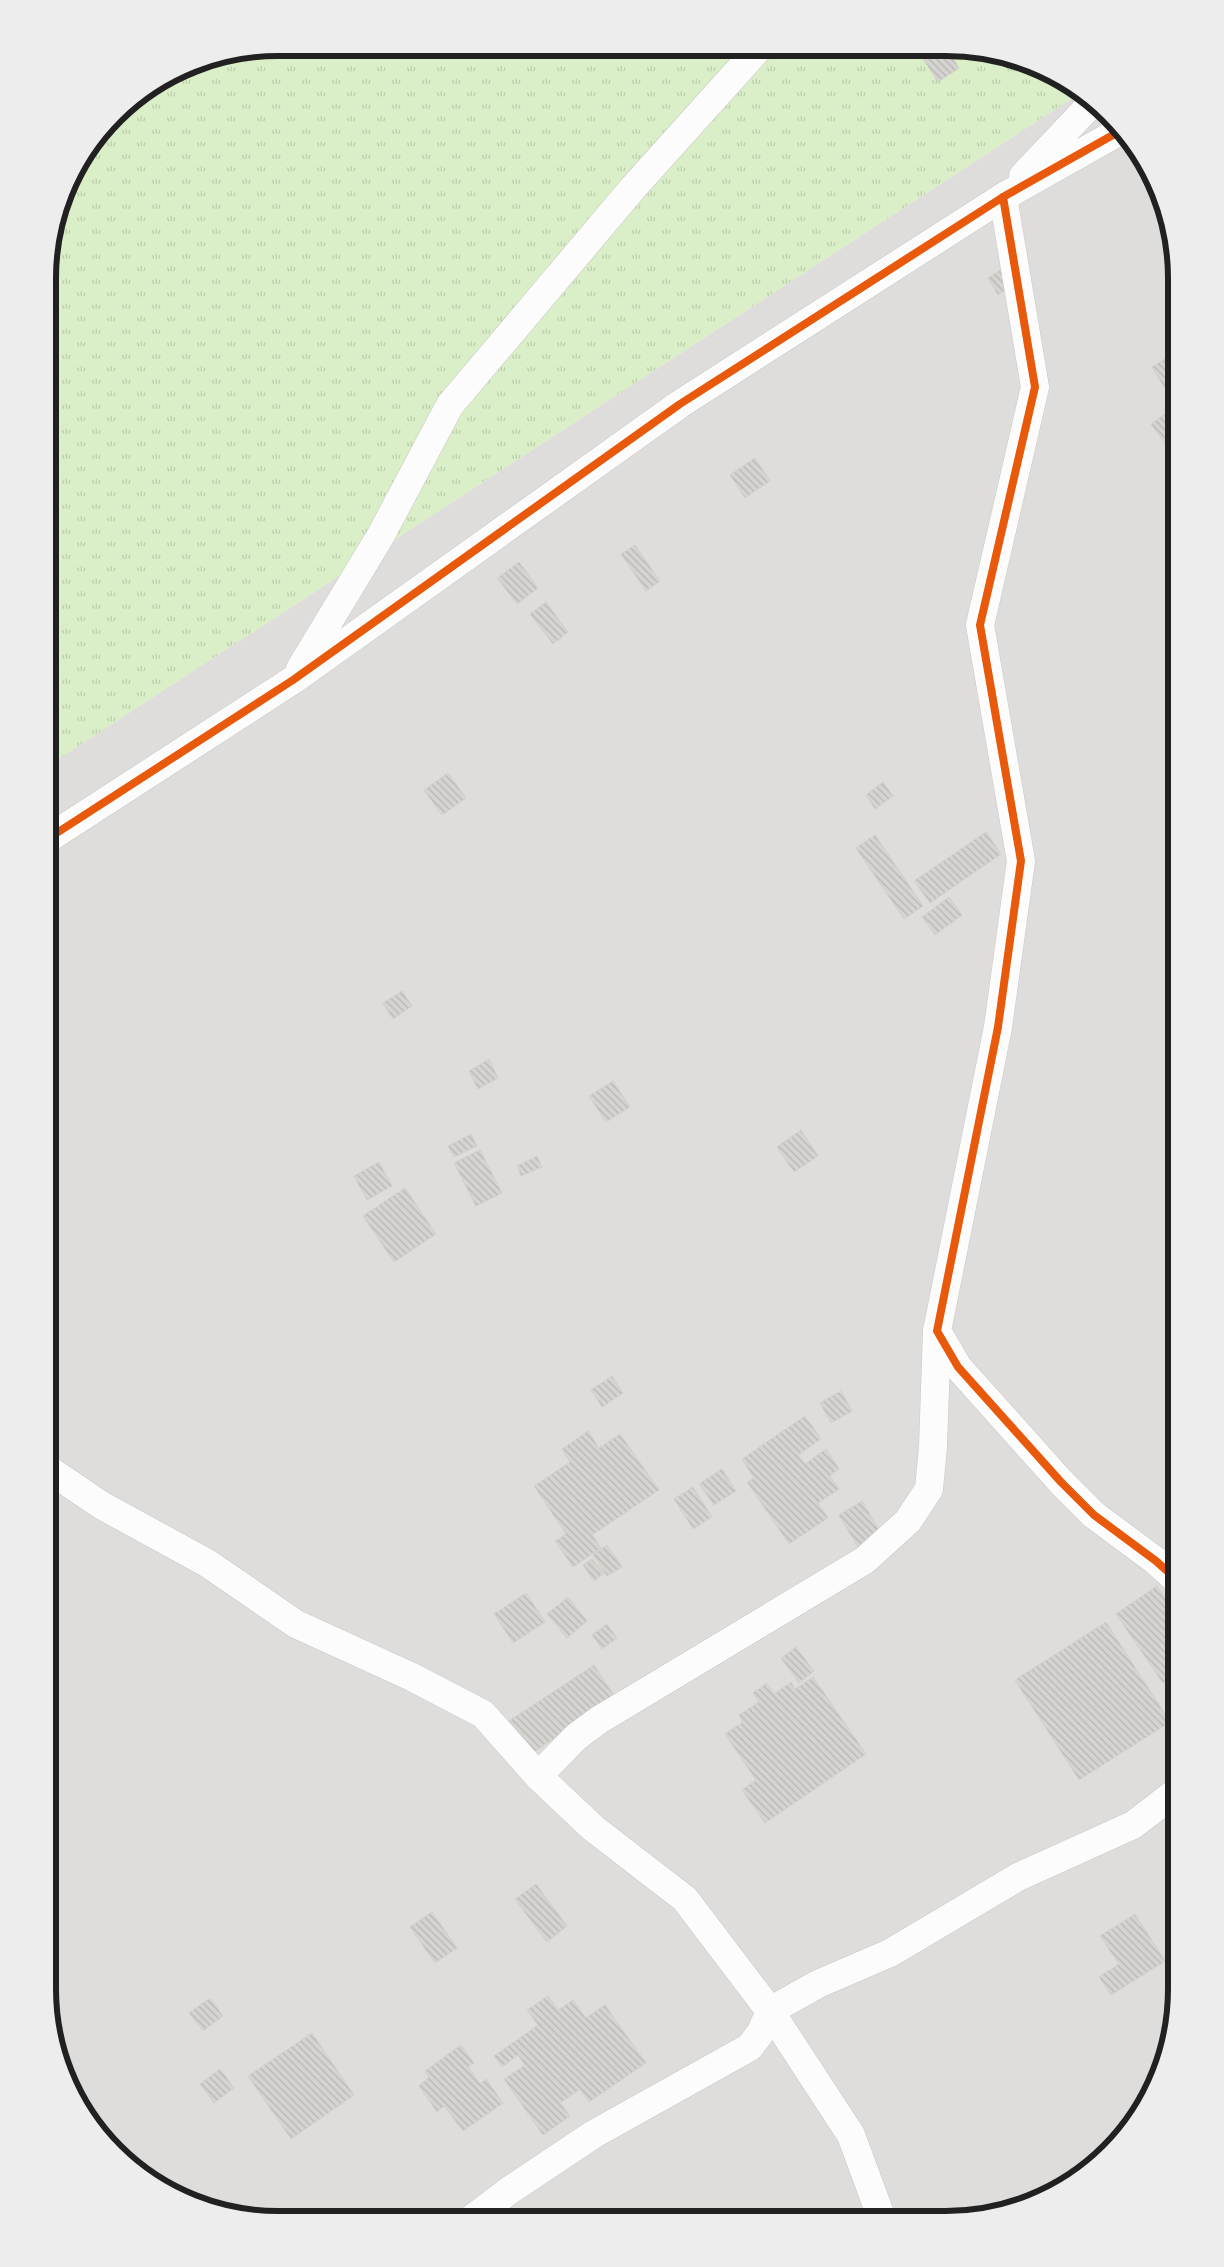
<svg xmlns="http://www.w3.org/2000/svg" width="1224" height="2267" viewBox="0 0 1224 2267" font-family="'Nunito Sans',sans-serif">
<defs>
<pattern id="grass-tufts" width="24" height="20" patternUnits="userSpaceOnUse" patternTransform="scale(1.25)"><rect width="24" height="20" fill="#daefc7"/><path d="M3 7l-1-3M5 7V3M7 7l1-3M15 17l-1-3M17 17v-4M19 17l1-3" fill="none" stroke="#bbcdab"/></pattern>
<pattern id="building-back-hatch" width="6" height="6" patternUnits="userSpaceOnUse" patternTransform="scale(1.25)"><rect width="6" height="6" fill="#d6d4d1"/><path d="M-1 5l2 2M0 0l6 6M5-1l2 2" fill="none" stroke="#b7b6b3"/></pattern>
</defs>
<rect width="100%" height="100%" fill="#efeeea"/>
<!-- residential -->
<polygon fill="#dfdddb" points="1080,93 1098,105 1137,150 1164,204 1176,279 1176,2004 1159,2077 1129,2129 1074,2180 1020,2207 945,2219 248,2217 190,2202 126,2162 87,2117 60,2063 48,1988 49,765"/>
<!-- grass -->
<polygon fill="url(#grass-tufts)" points="279,48 990,52 1047,71 1080,93 49,765 49,249 71,176 126,105 190,65"/>
<!-- building -->
<g fill="url(#building-back-hatch)" stroke="#d3d0cb">
<polygon points="918,51 949,52 959,68 938,82"/>
<polygon points="1002,269 1013,285 998,295 988,278"/>
<polygon points="1176,352 1176,379 1164,387 1152,367"/>
<polygon points="1175,407 1176,410 1176,459 1151,424"/>
<polygon points="755,458 770,481 745,498 730,475"/>
<polygon points="635,545 660,581 646,591 621,554"/>
<polygon points="519,562 538,588 517,604 497,578"/>
<polygon points="546,602 568,632 553,644 530,614"/>
<polygon points="448,773 466,798 442,815 424,790"/>
<polygon points="883,782 893,796 875,809 866,795"/>
<polygon points="986,832 1001,854 930,903 914,881"/>
<polygon points="875,835 923,906 904,919 856,848"/>
<polygon points="949,897 962,915 935,935 922,917"/>
<polygon points="402,991 412,1006 393,1019 383,1003"/>
<polygon points="489,1059 498,1078 478,1089 469,1071"/>
<polygon points="613,1081 630,1107 606,1122 589,1096"/>
<polygon points="801,1130 818,1156 794,1172 777,1147"/>
<polygon points="471,1134 477,1146 454,1157 448,1146"/>
<polygon points="480,1150 502,1193 476,1206 454,1163"/>
<polygon points="537,1156 542,1167 521,1176 517,1166"/>
<polygon points="379,1162 392,1186 367,1200 354,1176"/>
<polygon points="405,1188 436,1234 394,1262 363,1216"/>
<polygon points="612,1376 623,1393 602,1407 591,1390"/>
<polygon points="841,1391 852,1411 831,1423 820,1403"/>
<polygon points="805,1416 821,1439 798,1455 805,1464 826,1449 839,1469 830,1476 839,1489 818,1503 828,1518 789,1544 747,1482 754,1478 742,1459"/>
<polygon points="588,1431 599,1448 620,1434 659,1490 592,1535 601,1548 573,1567 555,1541 566,1534 534,1486 570,1462 562,1449"/>
<polygon points="722,1469 736,1491 714,1505 699,1484"/>
<polygon points="693,1487 712,1517 693,1529 674,1499"/>
<polygon points="862,1501 882,1535 859,1549 839,1515"/>
<polygon points="607,1545 622,1567 607,1576 593,1555"/>
<polygon points="592,1559 604,1573 594,1581 583,1565"/>
<polygon points="1157,1586 1176,1614 1176,1674 1163,1683 1116,1614"/>
<polygon points="526,1593 545,1622 513,1643 494,1614"/>
<polygon points="568,1597 587,1621 567,1638 547,1614"/>
<polygon points="1106,1622 1170,1722 1079,1780 1015,1680"/>
<polygon points="607,1624 617,1638 602,1649 592,1635"/>
<polygon points="796,1647 814,1671 799,1683 781,1658"/>
<polygon points="594,1665 615,1697 531,1754 509,1721"/>
<polygon points="813,1677 866,1754 765,1823 742,1790 756,1780 725,1734 743,1722 739,1715 759,1702 753,1693 767,1683 774,1694 791,1682 795,1689"/>
<polygon points="536,1884 567,1926 547,1942 515,1899"/>
<polygon points="432,1912 457,1948 435,1963 410,1927"/>
<polygon points="1135,1914 1165,1961 1111,1995 1099,1977 1119,1964 1100,1936"/>
<polygon points="548,1996 558,2010 573,2000 586,2018 605,2005 646,2063 589,2102 580,2089 560,2103 570,2116 543,2135 504,2079 525,2065 518,2055 502,2067 494,2056 538,2025 527,2010"/>
<polygon points="210,1998 223,2016 203,2031 189,2013"/>
<polygon points="312,2033 354,2095 291,2139 248,2076"/>
<polygon points="461,2045 474,2063 468,2067 480,2084 486,2079 503,2103 463,2131 444,2106 437,2112 419,2086 429,2077 425,2071"/>
<polygon points="220,2069 234,2088 214,2103 200,2084"/>
</g>
<g fill="none" stroke-linecap="round" stroke-linejoin="round">
<defs>
<g id="street">
<polyline points="1023,176 1093,102"/>
<polyline points="1003,197 1035,387 980,625 1021,861 998,1027 937,1331 958,1367 1061,1482 1094,1515 1156,1561 1176,1579"/>
<polyline points="300,669 381,535 450,405 633,188 757,50"/>
<polyline points="49,838 293,680 680,404 1003,197 1120,131"/>
<polyline points="48,1469 101,1505 207,1563 296,1624 412,1677 483,1714 538,1776 593,1828 685,1899 770,2011 851,2135 882,2219"/>
<polyline points="538,1776 576,1737 599,1720 865,1560 908,1521 929,1489 933,1447 937,1331"/>
<polyline points="473,2218 510,2190 594,2134 750,2047 761,2032 770,2011 818,1984 890,1953 1018,1877 1133,1825 1176,1792"/>
</g>
</defs>
<!-- street casing -->
<use href="#street" stroke="#c8c8c6" stroke-width="29"/>
<!-- street -->
<use href="#street" stroke="#fdfcfc" stroke-width="28"/>
<defs>
<g id="cycleway">
<polyline points="1003,197 1035,387 980,625 1021,861 998,1027 937,1331 958,1367 1061,1482 1094,1515 1156,1561 1176,1579"/>
<polyline points="49,838 293,680 680,404 1003,197 1120,131"/>
</g>
</defs>
<!-- cycleway casing -->
<use href="#cycleway" stroke="#fff" stroke-width="11"/>
<!-- cycleway -->
<use href="#cycleway" stroke="#e8590c" stroke-width="8"/>
</g>
<!-- crop -->
<path d="M0 0H1224V2267H0ZM278 56H946A222 222 0 0 1 1168 278V1989A222 222 0 0 1 946 2211H278A222 222 0 0 1 56 1989V278A222 222 0 0 1 278 56Z" fill="#ededed" fill-rule="evenodd"/>
<path fill="none" stroke="#212121" stroke-width="6" d="M278 56H946A222 222 0 0 1 1168 278V1989A222 222 0 0 1 946 2211H278A222 222 0 0 1 56 1989V278A222 222 0 0 1 278 56Z"/>
</svg>
